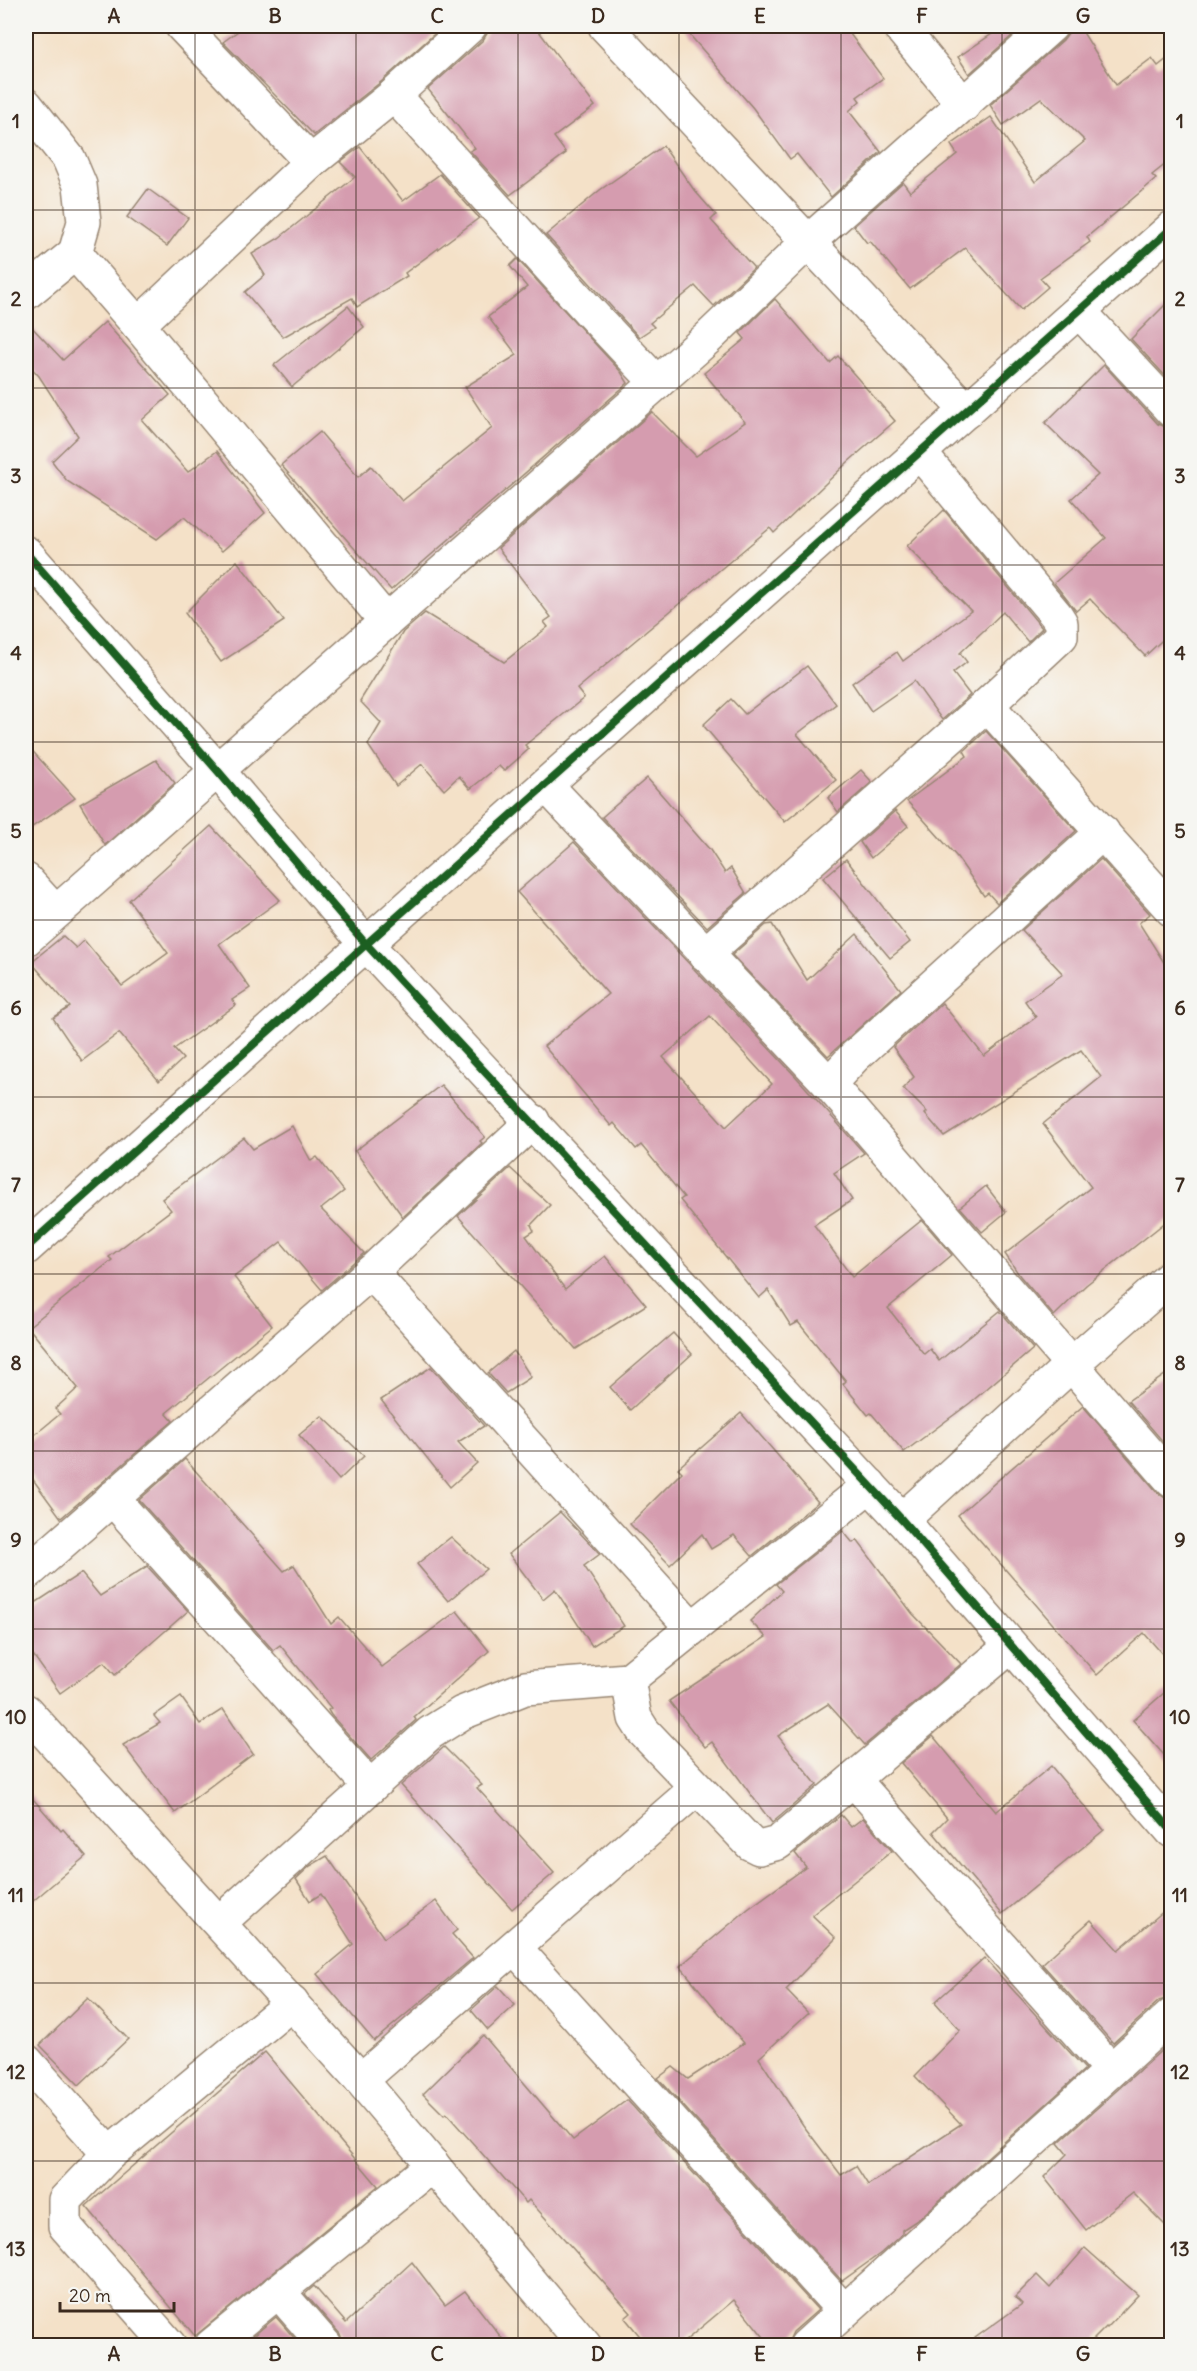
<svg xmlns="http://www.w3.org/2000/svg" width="1197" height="2371" viewBox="0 0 1197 2371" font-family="Delius,sans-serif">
<rect width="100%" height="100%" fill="#f6f6f2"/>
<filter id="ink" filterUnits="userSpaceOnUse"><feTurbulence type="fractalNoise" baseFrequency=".0167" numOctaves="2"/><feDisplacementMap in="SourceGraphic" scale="12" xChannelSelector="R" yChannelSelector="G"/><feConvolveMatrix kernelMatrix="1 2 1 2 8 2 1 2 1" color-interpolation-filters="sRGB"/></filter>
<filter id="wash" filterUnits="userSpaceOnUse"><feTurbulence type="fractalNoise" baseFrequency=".008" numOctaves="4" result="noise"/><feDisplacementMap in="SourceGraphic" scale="24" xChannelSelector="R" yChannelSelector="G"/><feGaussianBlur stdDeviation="1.35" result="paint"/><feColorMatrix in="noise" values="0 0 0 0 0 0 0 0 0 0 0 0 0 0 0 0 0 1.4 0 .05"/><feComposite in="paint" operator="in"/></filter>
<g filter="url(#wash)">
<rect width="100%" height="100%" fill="#f4e1c8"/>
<g id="blocks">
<!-- building -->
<g fill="#d59caf" fill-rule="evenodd">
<polygon points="245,26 443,26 382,81 314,135 223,42"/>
<polygon points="488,26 535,26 595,106 554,137 566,153 510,195 470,151 475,148 428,89 483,40 488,32"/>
<polygon points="682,26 844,26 883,78 857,97 860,101 849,111 881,152 831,197 797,154 790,159 753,108"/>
<polygon points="1004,26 1023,26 969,74 958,57"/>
<polygon points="1069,26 1079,26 1116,85 1152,58 1158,66 1172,55 1172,159 1152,175 1156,179 1087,237 1090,242 1040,278 1048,287 1021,310 965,248 910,289 870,241 867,243 854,226 903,182 910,192 957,154 951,145 991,117 1035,182 1085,141 1041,98 1003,125 990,105 1063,40 1069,32"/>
<polygon points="663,146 694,190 716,215 711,220 754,268 714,306 695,286 650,323 654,327 639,337 546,235 600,190"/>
<polygon points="360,147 403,201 440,174 479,218 405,273 407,276 357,307 352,298 283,337 245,292 265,275 252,254 279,238 355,177 340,162"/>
<polygon points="148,189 188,218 167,246 127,217"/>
<polygon points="517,259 621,372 628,383 391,590 281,465 320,432 358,477 371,466 402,501 492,428 465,387 517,355 488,317 527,287 510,266"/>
<polygon points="1172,298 1172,383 1131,339"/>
<polygon points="775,299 830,363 838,356 895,421 848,462 774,533 770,528 577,689 584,698 525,745 529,749 504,771 499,766 470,789 459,776 444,790 422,764 396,786 368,745 381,723 360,701 403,632 425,613 504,662 548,627 544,622 551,617 498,548 652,412 696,456 745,422 704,373 745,339 740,333"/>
<polygon points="348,306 364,327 292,387 274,365"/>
<polygon points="26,321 63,360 105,322 170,395 142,420 188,472 217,451 265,513 222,551 184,517 157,539 67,481 52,461 78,436 39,376 26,362"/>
<polygon points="1104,365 1158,424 1172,429 1172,631 1145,656 1090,599 1076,611 1054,583 1106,538 1071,499 1098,475 1045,423"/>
<polygon points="944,510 1042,628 1028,642 1003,612 960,653 967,662 953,673 970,695 942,720 914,681 871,711 852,683 897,652 903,661 971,611 907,546"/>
<polygon points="237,561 284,621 221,662 185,613"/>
<polygon points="807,666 836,704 797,734 836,780 785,822 703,725 731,699 745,714"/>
<polygon points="986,731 1076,831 997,903 988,893 984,896 957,857 907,801 967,756 964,751"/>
<polygon points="26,744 75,798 26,831"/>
<polygon points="156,760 175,783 105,845 80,804"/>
<polygon points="861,770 872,782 838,812 828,798"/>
<polygon points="647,778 710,850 725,873 731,868 746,893 707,927 602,817"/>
<polygon points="895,811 908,826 871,858 860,842"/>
<polygon points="211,826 280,900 219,944 250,988 232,1000 236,1005 174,1049 183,1059 159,1081 119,1033 82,1061 53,1018 70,1007 31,962 63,936 76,948 84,940 122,986 168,953 129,900"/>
<path d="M574 842 798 1079 864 1153 834 1173 852 1200 814 1225 852 1277 922 1220 952 1255 888 1308 924 1354 930 1349 939 1361 1000 1311 1033 1349 970 1403 904 1452 871 1413 868 1415 843 1384 846 1381 798 1322 791 1326 768 1290 759 1298 680 1200 684 1197 641 1145 636 1149 614 1123 611 1126 544 1046 608 994 517 892ZM710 1016 772 1084 726 1127 663 1057Z"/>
<polygon points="846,859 910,942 890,958 823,878"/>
<polygon points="1101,859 1150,914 1139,923 1172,975 1172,1217 1086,1285 1054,1316 1020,1276 1005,1254 1091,1187 1043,1124 1101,1077 1081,1050 944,1136 925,1114 927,1112 903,1088 914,1077 893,1047 942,1003 984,1056 1036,1017 1025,1001 1063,974 1022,930"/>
<polygon points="772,924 807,980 857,934 901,990 828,1056 732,955 766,925"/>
<polygon points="441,1085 485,1137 480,1141 482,1143 403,1217 355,1151"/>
<polygon points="292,1126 311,1161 317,1157 344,1191 321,1209 364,1253 322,1290 281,1242 234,1277 272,1326 166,1413 173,1421 61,1518 26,1470 26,1442 60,1414 55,1409 78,1388 28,1327 112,1260 109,1257 171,1210 162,1199 244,1138 253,1149"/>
<polygon points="510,1168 550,1205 531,1225 534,1231 526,1236 565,1289 605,1256 646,1305 576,1349 458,1216"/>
<polygon points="986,1186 1006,1212 982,1232 960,1207"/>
<polygon points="673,1333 692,1354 630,1410 610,1387"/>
<polygon points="514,1351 531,1377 506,1393 488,1373"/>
<polygon points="431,1367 484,1426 458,1442 477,1463 450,1487 381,1400"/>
<polygon points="1172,1370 1172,1452 1128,1401"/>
<polygon points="1083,1406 1158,1493 1165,1498 1172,1499 1172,1665 1144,1633 1097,1675 958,1515"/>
<polygon points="741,1413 818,1502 752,1556 734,1535 711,1549 702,1534 670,1565 630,1524 682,1472 678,1468"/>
<polygon points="322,1416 364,1456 339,1480 299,1435"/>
<polygon points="185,1459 284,1571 294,1565 331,1624 339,1617 382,1667 457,1611 489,1651 414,1717 416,1720 371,1760 331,1715 328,1710 331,1708 280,1645 273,1650 139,1500"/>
<polygon points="560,1512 600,1554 584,1566 624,1626 592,1646 555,1589 543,1599 509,1554"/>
<polygon points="843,1531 853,1543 857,1540 912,1613 961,1664 865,1745 828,1704 778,1736 817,1785 772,1823 712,1742 705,1747 669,1701 766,1637 750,1621 782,1591 776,1584"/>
<polygon points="451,1537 486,1569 448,1601 417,1564"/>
<polygon points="147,1566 188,1611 115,1675 104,1662 60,1693 26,1645 26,1609 81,1573 100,1596"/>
<polygon points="1172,1686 1172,1764 1133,1720"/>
<polygon points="181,1697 200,1724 223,1709 253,1754 175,1813 123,1745 160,1723 154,1716"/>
<polygon points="933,1736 996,1812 1051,1766 1104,1830 1002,1914 933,1832 947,1818 901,1763"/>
<polygon points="444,1747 482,1785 477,1788 554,1873 512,1909 401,1785"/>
<polygon points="26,1791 61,1831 63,1829 86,1856 26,1907"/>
<polygon points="841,1815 851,1827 863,1818 892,1851 812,1915 836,1938 786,1990 808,2013 759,2058 803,2125 841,2175 856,2166 868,2185 961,2124 915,2076 960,2030 935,2002 984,1958 1085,2069 919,2219 902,2230 902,2234 881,2253 842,2281 658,2078 673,2067 688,2079 744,2043 680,1966 748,1909 806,1867 795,1853"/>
<polygon points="327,1856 384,1938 436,1901 457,1930 452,1934 473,1958 374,2041 317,1974 353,1944 321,1894 310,1901 296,1879 310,1866"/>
<polygon points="1172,1904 1172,1997 1159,2001 1113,2043 1042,1964 1091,1920 1118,1950"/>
<polygon points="498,1986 515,2005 488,2030 471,2010"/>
<polygon points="88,1998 128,2039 79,2085 40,2045"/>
<polygon points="483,2035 573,2140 627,2100 818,2310 793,2332 788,2343 785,2346 771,2346 734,2300 679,2346 648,2346 625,2318 631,2313 529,2200 526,2203 446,2113 444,2115 423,2094"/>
<polygon points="1172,2041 1172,2232 1133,2193 1086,2230 1044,2177 1067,2154 1058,2143"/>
<polygon points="265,2052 378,2186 195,2336 86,2206"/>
<polygon points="1085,2248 1138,2295 1107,2328 1106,2327 1087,2346 964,2346 1022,2304 1015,2297 1037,2275 1050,2288"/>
<polygon points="412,2262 445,2305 465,2291 508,2346 344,2346 340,2334 305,2294 314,2286 346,2323"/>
<polygon points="276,2317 301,2346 241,2346"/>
</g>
</g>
</g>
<g filter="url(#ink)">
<use href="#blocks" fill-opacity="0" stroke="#988673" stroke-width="1.5"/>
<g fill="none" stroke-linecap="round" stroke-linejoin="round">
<defs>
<g id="minor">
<polyline points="182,26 311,162"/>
<polyline points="605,26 967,411"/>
<polyline points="899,26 964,105"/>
<polyline points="394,95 590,312 657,383"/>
<polyline points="26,105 69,159 80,185 84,222 75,253"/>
<polyline points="26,293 75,253 138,325 386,621"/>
<polyline points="1079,311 1172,411"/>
<polyline points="138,325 311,162 394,95 470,26"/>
<polyline points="26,553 217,770 365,943 902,1520 1172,1831"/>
<polyline points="987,705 1172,910"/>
<polyline points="546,785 829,1084 854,1057 1103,832"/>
<polyline points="26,880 55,912"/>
<polyline points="26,939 709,337 809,241 1051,26"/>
<polyline points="705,954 987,705 1061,636 1061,623 1056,615 919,452"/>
<polyline points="829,1084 1172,1481"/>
<path d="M26 1248C406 906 791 570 1172 228"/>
<polyline points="371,1272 692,1628"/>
<polyline points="112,1498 370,1787"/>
<polyline points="902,1520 1072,1364 1172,1276"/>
<polyline points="26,1574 371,1272 533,1121"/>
<polyline points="628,1680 635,1718 644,1732 751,1844 759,1848 778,1843 1011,1646"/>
<polyline points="26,1711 361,2080 585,2346"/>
<polyline points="854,1780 1111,2070"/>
<polyline points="219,1923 430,1733 462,1713 525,1688 628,1680 870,1485"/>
<polyline points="515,1948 844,2311"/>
<polyline points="26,2061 109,2154"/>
<polyline points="361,2080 697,1788"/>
<polyline points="278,2291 326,2346"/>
<polyline points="170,2346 65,2226 65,2200 109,2154 292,2003"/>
<polyline points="211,2346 433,2165"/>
<polyline points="806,2346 1172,2015"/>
</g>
</defs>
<!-- minor casing -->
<use href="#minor" stroke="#988673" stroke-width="36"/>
<!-- minor -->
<use href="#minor" stroke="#fff" stroke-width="33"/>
<defs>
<g id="cycleway">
<polyline points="26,553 217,770 365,943 902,1520 1172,1831"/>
<path d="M26 1248C406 906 791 570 1172 228"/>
</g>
</defs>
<!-- cycleway casing -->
<use href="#cycleway" stroke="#f6f6f2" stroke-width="11"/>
<!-- cycleway -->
<use href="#cycleway" stroke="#1b5e20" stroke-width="8"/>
</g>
</g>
<!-- grid -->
<path fill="none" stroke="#3b2a1e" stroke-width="1.5" stroke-opacity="0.55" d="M195 26V2346M356 26V2346M518 26V2346M679 26V2346M841 26V2346M1002 26V2346M26 210H1172M26 388H1172M26 565H1172M26 742H1172M26 920H1172M26 1097H1172M26 1274H1172M26 1451H1172M26 1629H1172M26 1806H1172M26 1983H1172M26 2161H1172"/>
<!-- margin -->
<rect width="1197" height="2371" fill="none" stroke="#f6f6f2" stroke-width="66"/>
<!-- scale -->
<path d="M60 2302v9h114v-9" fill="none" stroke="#3b2a1e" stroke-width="3"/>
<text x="69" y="2302" font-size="18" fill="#3b2a1e" stroke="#f6f6f2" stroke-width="4.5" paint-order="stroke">20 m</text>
<rect x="33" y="33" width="1131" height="2305" fill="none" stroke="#3b2a1e" stroke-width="2"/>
<g font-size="20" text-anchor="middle" font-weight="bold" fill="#3b2a1e">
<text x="114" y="23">A</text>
<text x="275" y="23">B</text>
<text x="437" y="23">C</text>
<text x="598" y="23">D</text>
<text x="760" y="23">E</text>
<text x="922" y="23">F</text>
<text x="1083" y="23">G</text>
<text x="16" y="128">1</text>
<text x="1180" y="128">1</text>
<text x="16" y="306">2</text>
<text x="1180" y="306">2</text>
<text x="16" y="483">3</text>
<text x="1180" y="483">3</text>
<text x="16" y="660">4</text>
<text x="1180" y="660">4</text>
<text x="16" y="838">5</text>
<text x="1180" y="838">5</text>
<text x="16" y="1015">6</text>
<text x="1180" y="1015">6</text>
<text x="16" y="1192">7</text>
<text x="1180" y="1192">7</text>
<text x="16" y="1370">8</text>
<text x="1180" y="1370">8</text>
<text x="16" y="1547">9</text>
<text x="1180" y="1547">9</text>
<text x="16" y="1724">10</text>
<text x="1180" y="1724">10</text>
<text x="16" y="1902">11</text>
<text x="1180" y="1902">11</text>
<text x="16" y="2079">12</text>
<text x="1180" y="2079">12</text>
<text x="16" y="2256">13</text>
<text x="1180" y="2256">13</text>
<text x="114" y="2361">A</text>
<text x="275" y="2361">B</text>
<text x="437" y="2361">C</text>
<text x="598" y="2361">D</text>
<text x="760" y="2361">E</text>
<text x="922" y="2361">F</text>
<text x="1083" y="2361">G</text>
</g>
</svg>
